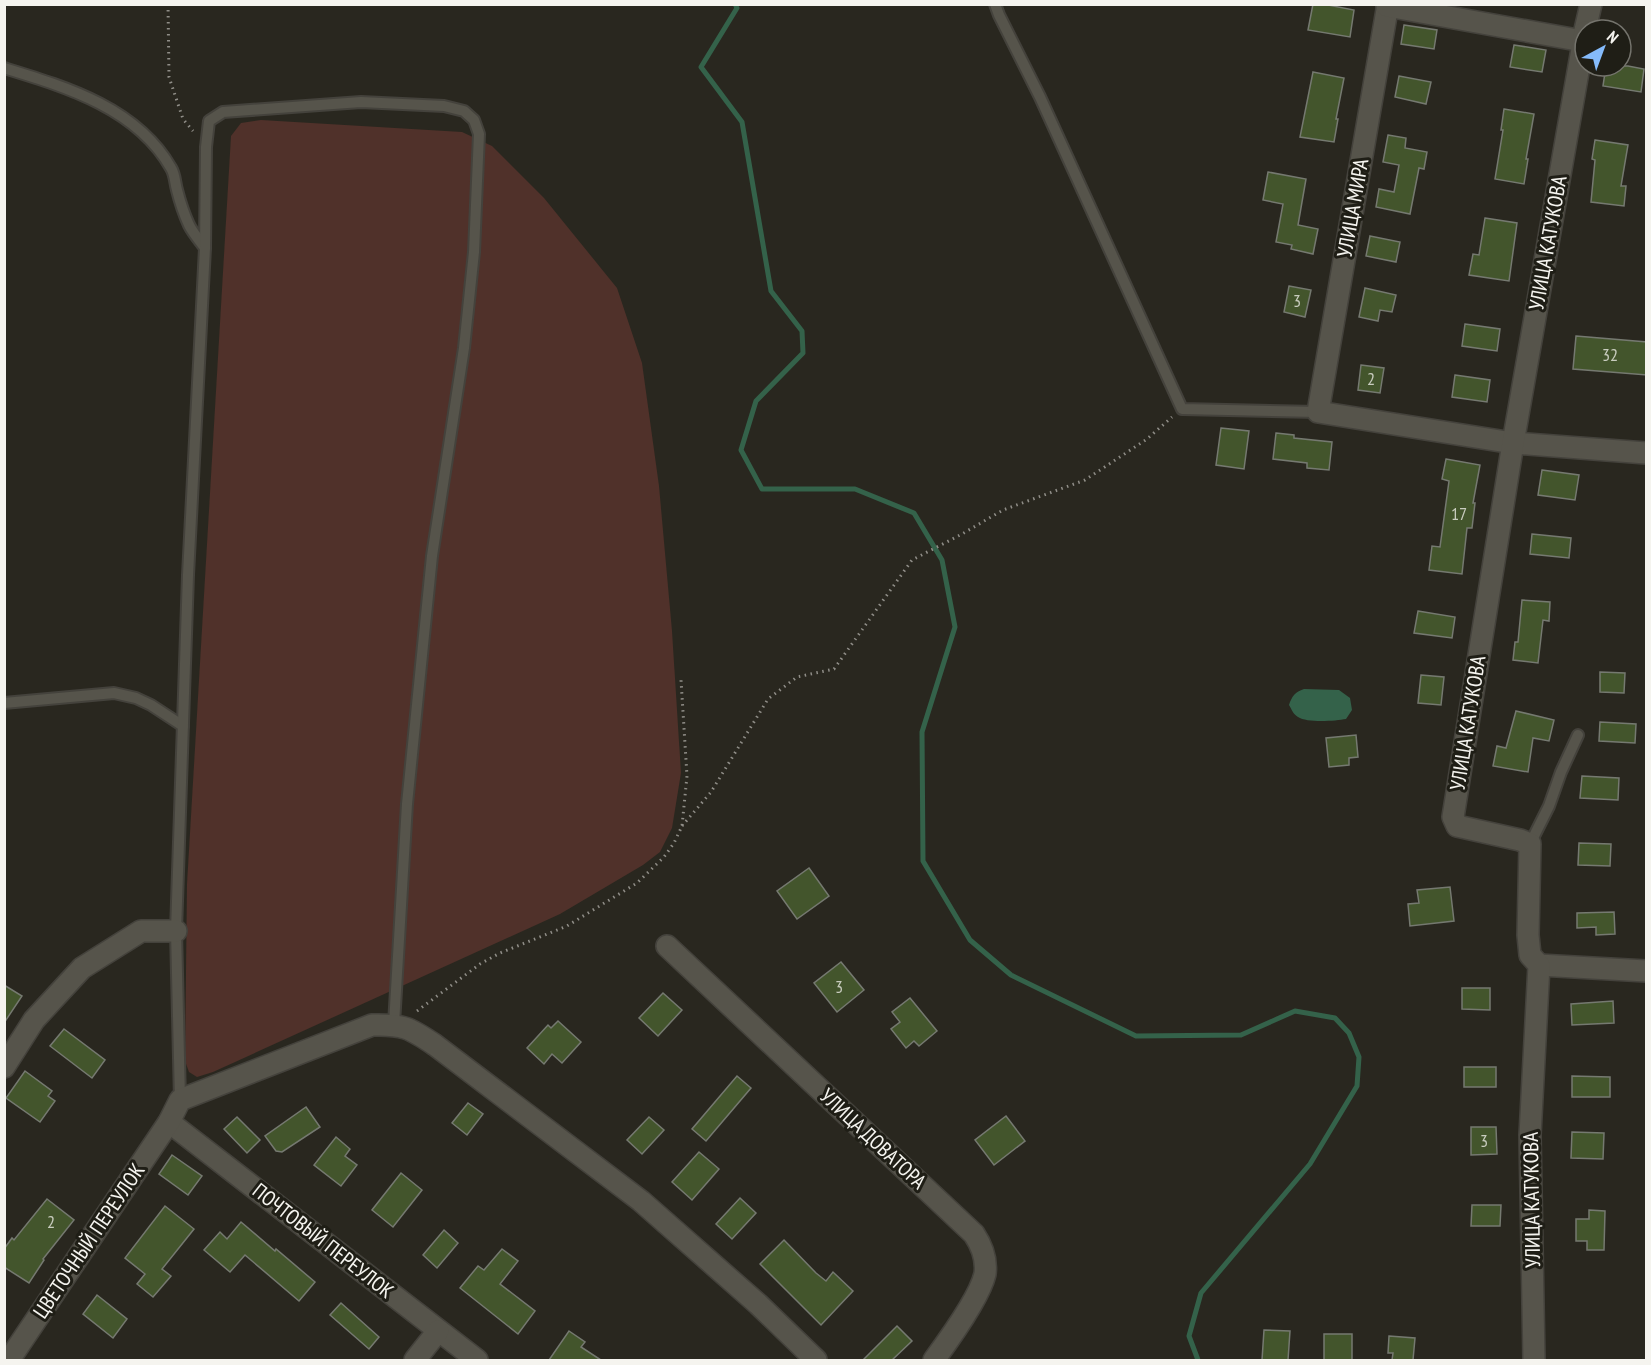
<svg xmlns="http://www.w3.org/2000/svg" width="1651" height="1365" viewBox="0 0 1651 1365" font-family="'PT Sans Narrow',sans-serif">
<rect width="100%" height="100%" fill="#29271f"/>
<!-- green -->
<polygon fill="#50312a" points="261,120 462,132 492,146 544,198 617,288 642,363 659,486 672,631 681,773 672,828 660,852 643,865 560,914 213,1072 197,1077 189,1072 185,1061 187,884 231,136 241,123"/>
<!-- water -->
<path fill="#34624a" d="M1304 689 1339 690 1350 698 1352 710 1346 719C1335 721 1307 723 1298 717 1293 714 1292 710 1289 705 1292 696 1295 692 1304 689Z"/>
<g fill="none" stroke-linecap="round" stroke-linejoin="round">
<!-- stream -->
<polyline stroke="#34624a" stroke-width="5" points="735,4 737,8 701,67 742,122 771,291 802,331 803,353 756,401 741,450 762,489 855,489 914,513 942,560 955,627 922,732 923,861 970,940 1011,975 1136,1036 1241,1035 1295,1011 1335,1018 1349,1033 1359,1057 1357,1086 1310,1164 1201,1293 1189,1336 1198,1360"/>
</g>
<!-- building -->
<g fill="#43552c" stroke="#757970" stroke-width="1.5">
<polygon points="1313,4 1323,4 1354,10 1350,37 1308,30"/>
<polygon points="1404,25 1437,30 1434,49 1401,44"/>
<polygon points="1514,45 1546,50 1542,72 1510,67"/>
<polygon points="1606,66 1628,66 1644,69 1641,92 1603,86"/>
<polygon points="1313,72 1344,78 1336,119 1338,119 1334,142 1300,137"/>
<polygon points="1399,76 1431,82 1426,104 1395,97"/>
<polygon points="1504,109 1534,114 1526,159 1528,159 1524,184 1495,179 1503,130 1501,130"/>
<polygon points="1388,135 1406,138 1405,148 1427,152 1424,169 1419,168 1410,214 1376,207 1379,189 1394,192 1399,165 1383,162"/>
<polygon points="1595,140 1628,145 1621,186 1626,186 1624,206 1591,202 1595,160 1592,159"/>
<polygon points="1268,172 1306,179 1298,225 1318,229 1313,254 1291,249 1292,245 1276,242 1283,204 1263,200"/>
<polygon points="1485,218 1517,223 1509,281 1469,275 1473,254 1479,255"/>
<polygon points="1370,236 1400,242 1396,262 1366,256"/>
<polygon points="1289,286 1311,290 1305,317 1284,312"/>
<polygon points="1365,288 1396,295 1392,312 1380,310 1378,321 1359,317"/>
<polygon points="1465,324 1500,329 1497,351 1462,346"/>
<polygon points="1576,336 1647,342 1647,375 1573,369"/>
<polygon points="1361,365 1384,368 1380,393 1358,390"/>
<polygon points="1455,375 1490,380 1487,402 1452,397"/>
<polygon points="1221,428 1249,431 1244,469 1216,465"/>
<polygon points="1276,433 1294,435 1294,438 1332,442 1329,470 1307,468 1307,463 1273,459"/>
<polygon points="1446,459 1480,465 1473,503 1475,503 1472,528 1467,528 1462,574 1429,570 1432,546 1440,547 1449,481 1442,479"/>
<polygon points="1542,470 1579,475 1575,500 1538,495"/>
<polygon points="1532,534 1571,538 1569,558 1530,554"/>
<polygon points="1522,600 1550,602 1549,621 1543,620 1538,663 1513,660 1515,642 1518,642"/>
<polygon points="1418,611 1455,617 1452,638 1414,633"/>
<polygon points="1600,672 1625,673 1624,693 1600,692"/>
<polygon points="1421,675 1444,677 1441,705 1418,703"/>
<polygon points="1516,711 1554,720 1549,741 1533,738 1528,772 1493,766 1497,746 1506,748"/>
<polygon points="1600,722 1636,724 1635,743 1599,741"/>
<polygon points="1356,735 1358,757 1349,758 1349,765 1329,767 1326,738"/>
<polygon points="1582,776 1619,778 1618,800 1580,798"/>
<polygon points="1579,843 1611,844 1610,866 1578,865"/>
<polygon points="809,868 829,896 797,919 777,891"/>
<polygon points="1450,887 1454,921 1410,926 1408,904 1419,903 1417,890"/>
<polygon points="1614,912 1615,934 1596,935 1596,927 1577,928 1577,913"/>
<polygon points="841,962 864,990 837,1012 814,983"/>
<polygon points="4,985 22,996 4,1023"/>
<polygon points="1462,988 1490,988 1490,1010 1462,1009"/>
<polygon points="663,993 682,1010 658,1036 639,1018"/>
<polygon points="910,998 937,1031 919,1046 914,1041 906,1048 891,1029 900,1022 892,1012"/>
<polygon points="1613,1001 1614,1023 1572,1025 1571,1004"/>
<polygon points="558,1021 581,1042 562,1063 552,1054 544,1064 527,1048 548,1025 551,1028"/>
<polygon points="64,1029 105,1060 92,1078 50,1046"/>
<rect x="1464" y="1067" width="32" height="20"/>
<polygon points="25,1071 52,1091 48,1096 55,1101 40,1122 6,1098"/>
<polygon points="737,1076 751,1088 706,1141 692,1129"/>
<polygon points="1572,1076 1610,1077 1610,1097 1572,1097"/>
<polygon points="468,1103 483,1114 467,1135 452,1123"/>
<polygon points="306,1107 320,1127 282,1152 276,1151 265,1136"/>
<polygon points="1006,1116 1025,1141 994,1165 975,1140"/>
<polygon points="237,1117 260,1140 247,1153 224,1129"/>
<polygon points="649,1117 664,1130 642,1154 627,1140"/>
<polygon points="1471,1127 1496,1127 1497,1154 1471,1155"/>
<polygon points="1572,1132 1604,1133 1603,1159 1571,1158"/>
<polygon points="336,1137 350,1149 345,1156 357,1165 341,1186 314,1165"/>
<polygon points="699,1152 719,1169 692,1200 672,1182"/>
<polygon points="172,1155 202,1176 188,1195 159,1174"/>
<polygon points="401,1173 422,1190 393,1227 372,1210"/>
<polygon points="740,1198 756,1213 732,1239 716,1224"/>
<polygon points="47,1199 74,1220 43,1259 44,1260 29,1283 4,1267 4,1249 12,1238 14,1240"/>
<polygon points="1472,1205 1501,1205 1500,1226 1471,1226"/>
<polygon points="165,1206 194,1229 162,1269 171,1276 153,1297 137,1284 145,1274 125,1258"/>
<polygon points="1589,1210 1605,1211 1604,1250 1587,1250 1587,1241 1576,1241 1576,1219 1589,1219"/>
<polygon points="241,1222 275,1251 276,1249 315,1282 299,1301 245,1255 230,1272 204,1250 220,1232 227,1239"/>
<polygon points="444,1230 458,1243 437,1268 423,1255"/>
<polygon points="784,1240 816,1273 826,1281 833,1272 853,1291 821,1325 760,1264"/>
<polygon points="502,1249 518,1261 500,1284 535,1311 518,1334 460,1288 478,1266 484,1270"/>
<polygon points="97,1295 127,1319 113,1338 83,1314"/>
<polygon points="341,1303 379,1337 369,1349 330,1315"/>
<polygon points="897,1326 912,1341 892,1360 863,1360"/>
<polygon points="1264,1330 1290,1331 1288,1360 1262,1360"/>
<polygon points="569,1331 585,1342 581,1347 601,1360 549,1360"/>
<rect x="1324" y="1334" width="28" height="26"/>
<polygon points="1389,1336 1415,1338 1413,1360 1392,1360 1393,1353 1388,1353"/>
</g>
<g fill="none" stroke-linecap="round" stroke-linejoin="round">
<defs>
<g id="service">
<polyline points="995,4 999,15 1040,97 1182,409 1318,412"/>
<path d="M4 68C66 87 137 108 171 168 175 174 175 183 177 190 180 202 184 214 189 225 193 233 200 241 205 248"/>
<polyline points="4,703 114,693 136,698 151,705 183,726"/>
<polyline points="1530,844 1549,806 1561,772 1578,735"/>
<polyline points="180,1100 176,931 188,575 205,248 206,147 209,121 223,112 361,102 444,106 464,111 474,120 479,134 474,252 464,348 432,556 407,804 394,1024"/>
</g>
<g id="minor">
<polyline points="1388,4 1318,412 1513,443 1646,453"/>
<polyline points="1387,6 1583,41"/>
<polyline points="1585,30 1591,4"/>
<path d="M667 946 974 1234C982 1246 987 1259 985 1274 980 1296 948 1341 934 1360"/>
<polyline points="1539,965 1646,971"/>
<polyline points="4,1067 34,1020 82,968 141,931 176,931"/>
<polyline points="169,1122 477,1360"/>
<path d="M9 1360 169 1122 180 1100 372 1025C403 1024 410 1028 435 1045L641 1201 758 1304 816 1360"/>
<polyline points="415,1360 438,1331"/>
<polyline points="1534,1360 1530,1135 1539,965 1530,955 1528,935 1530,844 1520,840 1457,826 1453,817 1513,443 1585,32"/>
</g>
</defs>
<!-- service casing -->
<use href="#service" stroke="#44423c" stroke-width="14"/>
<!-- minor casing -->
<use href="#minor" stroke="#44423c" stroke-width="24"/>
<!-- path -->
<g stroke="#908e88" stroke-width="3" stroke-dasharray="1.5 4.5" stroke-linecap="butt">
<polyline points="168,4 169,77 183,119 193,131"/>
<polyline points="682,826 711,792 768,699 797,677 834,669 912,560 962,534 1003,510 1085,480 1147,439 1172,417"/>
<polyline points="417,1011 480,964 500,953 567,926 637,883 664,857 674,843 682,826 687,776 681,680"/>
</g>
<!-- service -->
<use href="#service" stroke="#56544b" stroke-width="10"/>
<!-- minor -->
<use href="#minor" stroke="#56544b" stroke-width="21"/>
</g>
<g text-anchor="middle" stroke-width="6" stroke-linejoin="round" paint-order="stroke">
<!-- number labels -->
<g font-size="18" fill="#c8ccbe">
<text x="1297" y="307">3</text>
<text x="1610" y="361">32</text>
<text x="1371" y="385">2</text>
<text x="1459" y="520">17</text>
<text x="839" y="993">3</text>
<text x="1484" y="1147">3</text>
<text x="51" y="1228">2</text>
</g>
<!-- street labels -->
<g font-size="21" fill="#f5f4ef" stroke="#1f1e16">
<text transform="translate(1353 208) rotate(-80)" y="7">УЛИЦА МИРА</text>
<text transform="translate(1548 243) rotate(-80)" y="7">УЛИЦА КАТУКОВА</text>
<text transform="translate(1468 723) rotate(-81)" y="7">УЛИЦА КАТУКОВА</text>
<text transform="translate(873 1139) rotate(43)" y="7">УЛИЦА ДОВАТОРА</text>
<text transform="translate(1532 1200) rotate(-91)" y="7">УЛИЦА КАТУКОВА</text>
<text transform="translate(89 1241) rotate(-56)" y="7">ЦВЕТОЧНЫЙ ПЕРЕУЛОК</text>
<text transform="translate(323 1241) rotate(38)" y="7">ПОЧТОВЫЙ ПЕРЕУЛОК</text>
</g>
</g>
<!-- border -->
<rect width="1651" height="1365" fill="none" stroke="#f5f4ef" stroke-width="12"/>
<!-- north arrow -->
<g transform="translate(1603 48) rotate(41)"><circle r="28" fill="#1f1e16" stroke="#75746d" stroke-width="1.5"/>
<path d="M0-4.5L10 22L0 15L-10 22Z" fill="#85bbfb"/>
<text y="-9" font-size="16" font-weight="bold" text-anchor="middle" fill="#f5f4ef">N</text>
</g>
</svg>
